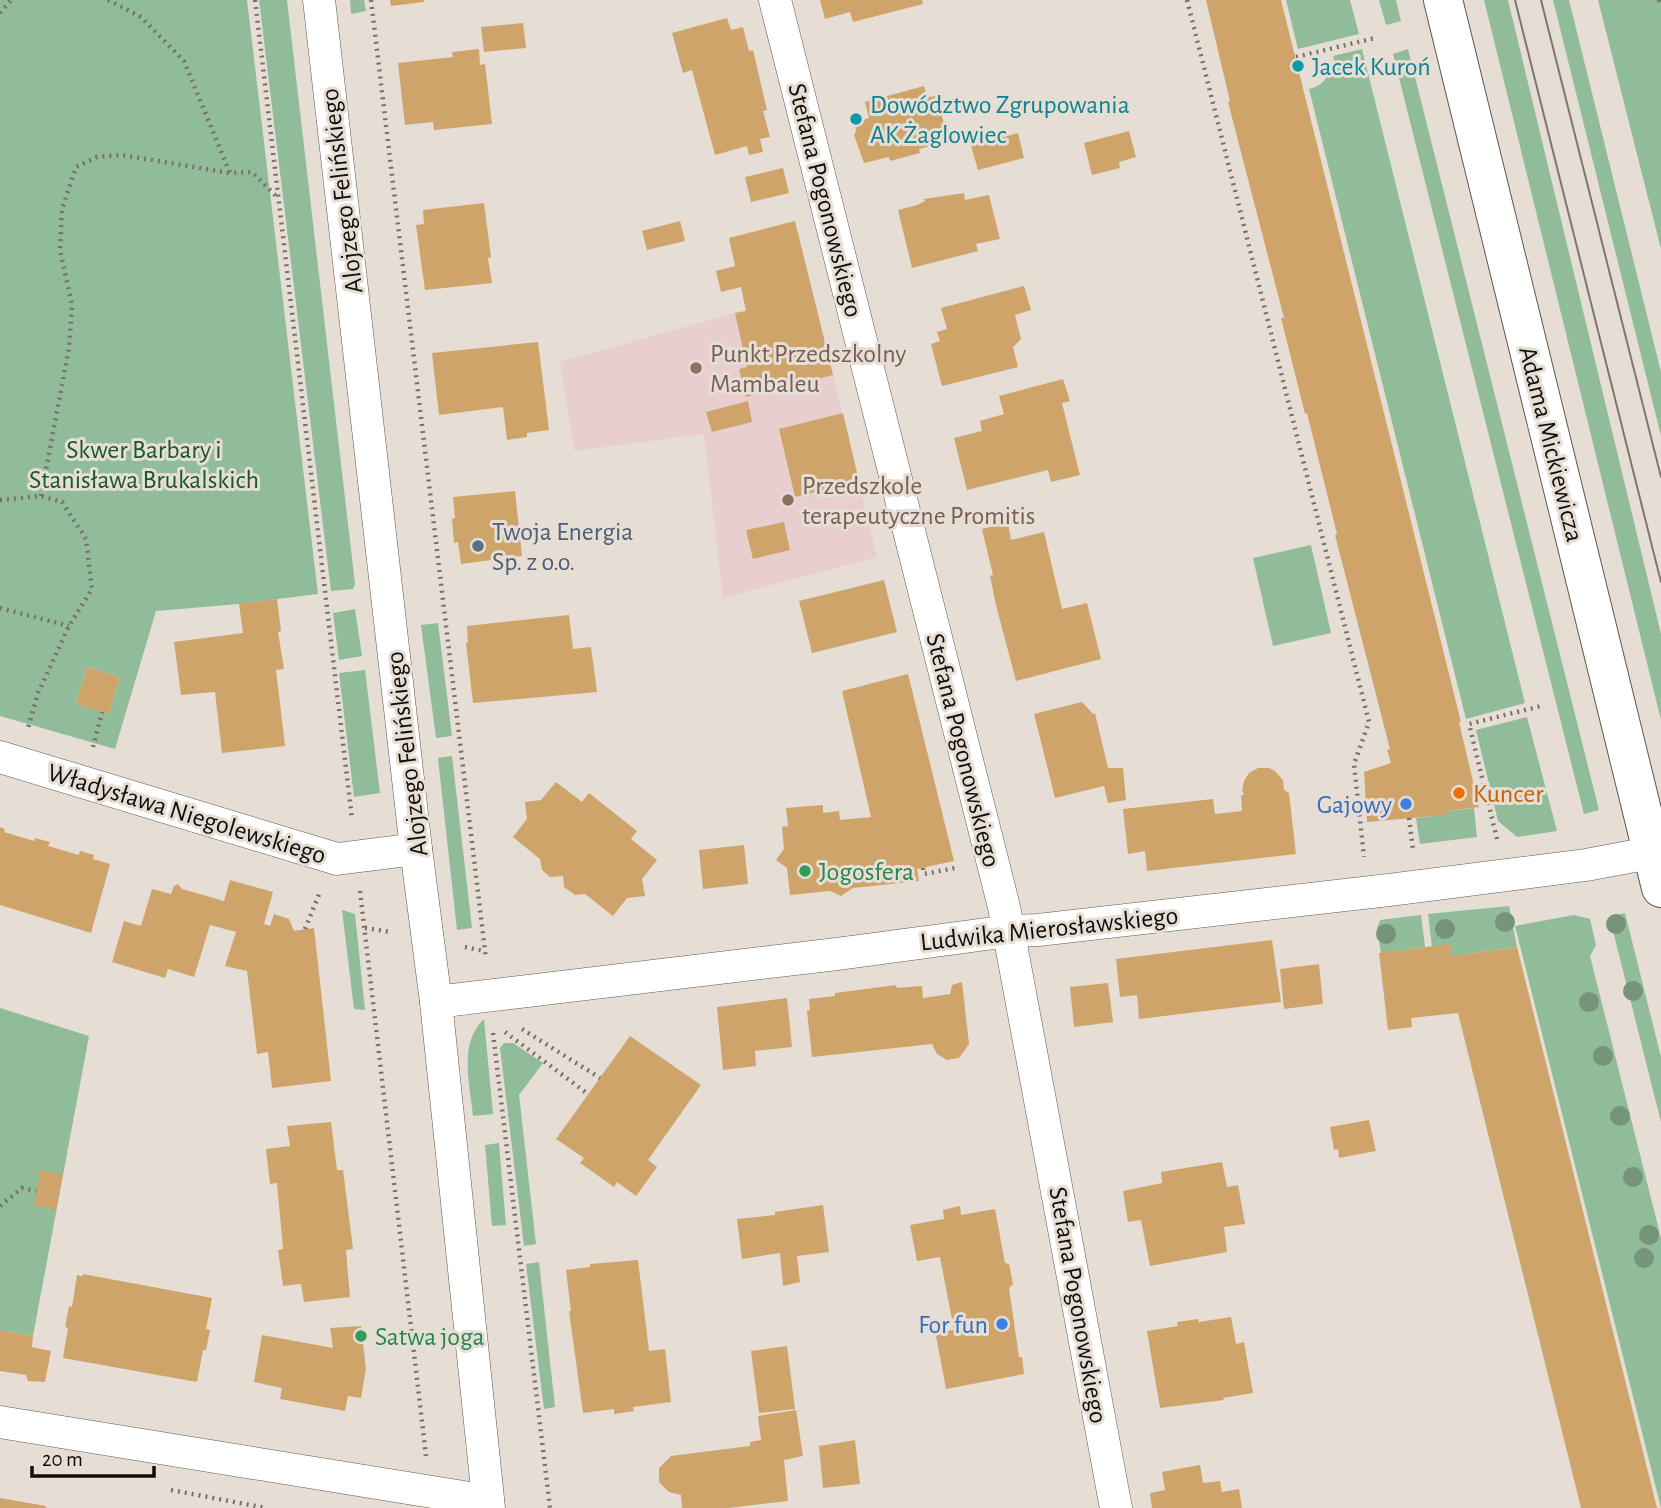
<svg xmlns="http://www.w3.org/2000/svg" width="1661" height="1508" viewBox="0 0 1661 1508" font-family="'Alegreya Sans',sans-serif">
<rect width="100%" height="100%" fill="#e6ded4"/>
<!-- education -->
<polygon fill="#e9ced0" points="813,294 877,557 723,598 704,434 574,451 560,362 735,313"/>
<!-- green -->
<g fill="#90bc99" fill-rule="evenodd">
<path d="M0 0H247L318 594 239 604 156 611 115 749 0 716ZM87 667 120 677 109 714 76 704Z"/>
<polygon points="259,0 287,0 355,584 353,589 331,591"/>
<polygon points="350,0 364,0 366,11 351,14"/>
<polygon points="1286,0 1350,0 1359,34 1298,49"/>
<polygon points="1379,0 1396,0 1401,21 1386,25"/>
<polygon points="1484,0 1508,0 1661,634 1661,720"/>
<polygon points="1553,0 1569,0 1661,372 1661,436"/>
<polygon points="1598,0 1661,0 1661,249"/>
<path d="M1362 49 1525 703 1466 719 1309 89C1321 86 1326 81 1330 69L1336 67 1333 56Z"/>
<polygon points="1408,49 1599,810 1584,814 1393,54"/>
<polygon points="1311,545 1331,633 1273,646 1253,558"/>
<polygon points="355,609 362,656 339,660 333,613"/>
<polygon points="438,623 452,736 436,738 421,625"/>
<polygon points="365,670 380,793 354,797 339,673"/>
<polygon points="1527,717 1557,831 1517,837 1498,821 1476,730"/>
<polygon points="452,756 472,928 457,930 438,758"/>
<polygon points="1474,808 1477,837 1420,844 1416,818 1445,815 1448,811"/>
<polygon points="1509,906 1517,947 1452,956 1450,944 1432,947 1428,914"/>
<polygon points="342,910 355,914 365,1010 354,1009"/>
<polygon points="1625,913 1661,1057 1661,1122 1611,923 1615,916"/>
<polygon points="1421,915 1425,947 1381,953 1377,928 1380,920"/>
<polygon points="1574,915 1590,919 1596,945 1590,956 1661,1238 1661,1508 1515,926"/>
<polygon points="0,1008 89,1036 33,1336 0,1330"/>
<path d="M484 1019 493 1114 473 1116C470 1083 458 1044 484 1019Z"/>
<polygon points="504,1043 513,1043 543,1063 519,1095 536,1244 524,1246 500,1048"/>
<polygon points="499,1143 506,1225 492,1226 485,1145"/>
<polygon points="539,1262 555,1407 544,1409 526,1264"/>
</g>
<!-- building -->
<g fill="#cea46b">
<polygon points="390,0 424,0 424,2 391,6"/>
<polygon points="820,0 922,0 923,4 853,22 850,12 825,19"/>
<polygon points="1206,0 1281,0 1461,722 1459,722 1479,807 1448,811 1446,815 1367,822 1364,772 1391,763 1387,750 1390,749 1335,535 1337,534 1307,413 1305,414 1281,318 1284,318 1228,102 1230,101"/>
<polygon points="727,18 731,30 743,27 749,51 753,50 767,110 763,111 770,137 760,139 763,152 749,155 747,146 715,155 692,70 683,73 672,33"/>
<polygon points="523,23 526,48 484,52 481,27"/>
<polygon points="479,49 480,65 485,64 492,124 434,130 433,122 405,125 398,63 453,57 452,52"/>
<polygon points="924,86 927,97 936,96 949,141 919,149 920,153 890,161 889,157 864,163 854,135 856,131 855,123 869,118 865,102"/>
<polygon points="1129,131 1136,157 1119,162 1120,168 1092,175 1084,143"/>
<polygon points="1018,133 1024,158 978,170 971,146"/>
<polygon points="783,168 789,193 751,202 745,177"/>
<polygon points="964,193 965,200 989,195 1000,239 976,244 978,251 912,268 898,210 917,205 925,201 924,199"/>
<polygon points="484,203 491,257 488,258 492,283 425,290 416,225 424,224 423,210"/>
<polygon points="680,221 685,241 647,250 642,231"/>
<polygon points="795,221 833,375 746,397 739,369 747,367 735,313 746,311 741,287 721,292 716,271 735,266 729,238"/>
<polygon points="1024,286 1031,310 1015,315 1021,339 1013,347 1018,367 942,386 931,344 940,341 937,332 947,329 941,308"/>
<polygon points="538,342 549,430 527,433 527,437 507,440 503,407 439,415 432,353"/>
<polygon points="1063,379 1070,401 1062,403 1080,475 1051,482 1048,470 967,490 954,438 982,431 980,421 1004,414 999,396"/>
<polygon points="748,401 752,422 712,432 706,412"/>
<polygon points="843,413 859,481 795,497 779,429"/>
<polygon points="515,491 522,556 461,564 458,542 454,543 452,519 455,518 453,497"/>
<polygon points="784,522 790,550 753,559 746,530"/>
<polygon points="1008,523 1011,540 1044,532 1062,609 1087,603 1101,659 1016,681 996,605 990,576 993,575 982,529"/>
<polygon points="884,580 897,632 812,653 799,601"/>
<polygon points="277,599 281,631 278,632 284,669 276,670 285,746 222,753 215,692 181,695 174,642 243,633 239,604"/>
<polygon points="569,615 573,649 591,647 597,692 473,703 466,643 468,643 467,626"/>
<polygon points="87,667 120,677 109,714 76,704"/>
<polygon points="908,674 954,861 917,869 919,881 853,888 841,896 830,891 790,895 787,868 776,860 784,849 782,827 788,826 786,808 823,805 823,813 839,811 840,820 871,817 842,691"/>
<polygon points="1082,702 1093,714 1095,713 1108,768 1123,768 1126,800 1108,803 1104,786 1055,798 1034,714"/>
<polygon points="1258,768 1269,768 1275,771 1283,780 1284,790 1289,793 1296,854 1147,871 1145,851 1128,854 1123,809 1213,799 1215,814 1242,811 1241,795 1244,795 1242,790 1244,781 1249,773"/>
<polygon points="556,782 582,802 589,793 637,831 631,839 657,860 642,879 645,896 627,898 613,916 585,894 575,895 564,887 563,876 550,877 542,870 540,859 513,837 527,819 525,802 541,800"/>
<polygon points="0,827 5,829 4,832 34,841 35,838 50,842 48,846 79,855 80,851 94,855 93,859 110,864 91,933 0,905"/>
<polygon points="744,845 748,884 703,889 699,850"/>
<polygon points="230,880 273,892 264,924 270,926 274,914 289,919 294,931 314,928 331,1081 272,1088 268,1052 257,1054 247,971 225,966 236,932 210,925 194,977 168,969 165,978 112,962 124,921 141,926 152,889 171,894 174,886 178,884 182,889 224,901"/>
<polygon points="1272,940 1281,1002 1139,1019 1137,995 1120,997 1116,959"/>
<polygon points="1450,944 1452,956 1517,947 1657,1508 1581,1508 1458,1013 1411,1018 1412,1027 1388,1030 1379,953"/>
<polygon points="1319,964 1323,1004 1284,1009 1280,969"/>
<polygon points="962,982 969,1044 959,1058 947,1060 937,1054 932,1044 812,1057 807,1011 810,1010 809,999 835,996 835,993 896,985 897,988 922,986 923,998 950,994 952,985"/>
<polygon points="1108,983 1113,1022 1074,1027 1070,987"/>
<polygon points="787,998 792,1047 755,1051 756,1066 723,1070 717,1007"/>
<polygon points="630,1036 701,1085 648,1160 657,1167 636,1196 617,1182 614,1187 580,1163 584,1158 556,1139"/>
<polygon points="1369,1120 1376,1151 1339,1158 1338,1149 1334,1150 1330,1127"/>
<polygon points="331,1122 337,1170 343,1170 353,1249 346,1250 350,1297 304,1302 301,1284 283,1286 278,1250 283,1249 277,1183 270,1184 266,1149 290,1146 287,1126"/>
<polygon points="1222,1162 1227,1187 1238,1185 1245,1224 1224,1227 1227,1252 1150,1266 1141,1220 1128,1222 1123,1191 1162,1183 1161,1172"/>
<polygon points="40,1170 63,1174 56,1210 34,1205"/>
<polygon points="823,1205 829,1252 797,1256 800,1282 783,1286 780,1253 742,1259 737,1219 775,1215 775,1212"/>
<polygon points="960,1206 961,1215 995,1209 1005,1263 1009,1264 1013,1284 1009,1288 1019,1357 1022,1357 1024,1374 946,1389 936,1336 939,1332 954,1330 940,1257 917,1261 910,1225 944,1219 943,1210"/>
<polygon points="638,1260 649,1351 665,1349 671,1402 633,1407 634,1411 614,1414 614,1409 583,1413 569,1311 571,1311 566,1270 590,1267 590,1264"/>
<polygon points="83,1274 212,1298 206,1329 210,1330 206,1350 203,1350 197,1382 63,1358 68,1328 65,1327 69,1306 72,1307 77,1275 83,1276"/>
<polygon points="1231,1317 1236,1344 1244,1342 1253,1393 1223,1398 1224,1400 1160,1408 1147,1331 1178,1326 1177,1322 1198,1319 1199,1322"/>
<polygon points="361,1326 366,1369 361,1398 348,1396 345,1411 280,1399 282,1388 254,1382 262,1335 333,1348 330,1328"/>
<polygon points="0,1330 33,1336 32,1347 51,1351 45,1382 28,1381 26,1375 0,1371"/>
<polygon points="787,1346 795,1409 759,1413 751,1351"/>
<polygon points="796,1410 803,1456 784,1460 788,1501 729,1508 682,1508 681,1495 669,1492 659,1482 659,1468 671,1456 750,1446 750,1442 761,1440 758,1416"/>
<polygon points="855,1440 860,1484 823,1488 819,1446"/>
<polygon points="1200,1465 1203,1483 1220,1481 1222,1492 1239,1489 1242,1508 1152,1508 1150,1493 1165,1490 1162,1472"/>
<polygon points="0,1498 46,1506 46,1508 0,1508"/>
</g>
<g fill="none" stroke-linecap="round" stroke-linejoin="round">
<defs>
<g id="street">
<polyline points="319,0 416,849 436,1002 489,1508"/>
<polyline points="775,0 1004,907 1116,1508"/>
<polyline points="0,757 337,859 416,849"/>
<polyline points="436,1002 837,954 1009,931 1038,930 1389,890 1586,865 1661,851"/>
<polyline points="0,1422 488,1501"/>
</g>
<polyline id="secondary" points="1443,0 1661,888"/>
</defs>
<!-- street casing -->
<use href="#street" stroke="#5f584f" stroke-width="33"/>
<!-- secondary casing -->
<use href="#secondary" stroke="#5f584f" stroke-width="40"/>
<!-- path -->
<g stroke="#76716b" stroke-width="4.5" stroke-dasharray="2 5" stroke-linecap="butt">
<polyline points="108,0 141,17 184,61 230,173 252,172 278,198"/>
<polyline points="255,0 352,819"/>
<polyline points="371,0 486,959"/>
<polyline points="1187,0 1369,722 1354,764 1364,857"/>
<polyline points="1659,0 1661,6"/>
<polyline points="0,13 11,0"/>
<polyline points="1296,57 1375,38"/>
<polyline points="41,496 69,348 72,305 60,250 62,209 76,167 97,157 122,155 230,173"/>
<polyline points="0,500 41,496 62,502 86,539 92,589 69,626 38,693 28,728"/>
<polyline points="0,608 69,626"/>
<polyline points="93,747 102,712"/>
<polyline points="1478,801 1488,800"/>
<polyline points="1409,818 1413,850"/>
<polyline points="1497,839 1469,724 1541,706"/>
<polyline points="923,868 924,874 955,868"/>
<polyline points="360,891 426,1456"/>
<polyline points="365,928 391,932"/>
<polyline points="305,929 320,892"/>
<polyline points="465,947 484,951"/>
<polyline points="522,1029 600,1078"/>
<polyline points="505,1032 588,1094"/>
<polyline points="493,1033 550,1508"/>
<polyline points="0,1206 22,1188 36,1191"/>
<polyline points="171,1490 266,1508"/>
</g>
<!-- street -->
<use href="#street" stroke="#fff" stroke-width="32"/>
<!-- secondary -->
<use href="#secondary" stroke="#fff" stroke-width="38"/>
<!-- tram -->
<g stroke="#7c7770" stroke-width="2">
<polyline points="1515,0 1661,582"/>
<polyline points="1541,0 1661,477"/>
</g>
</g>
<!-- trees -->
<g fill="#759479">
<circle cx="1505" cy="922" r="10"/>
<circle cx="1616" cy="924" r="10"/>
<circle cx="1445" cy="929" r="10"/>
<circle cx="1386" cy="934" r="10"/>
<circle cx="1633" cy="991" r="10"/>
<circle cx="1589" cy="1002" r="10"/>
<circle cx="1603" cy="1056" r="10"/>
<circle cx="1620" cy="1116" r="10"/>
<circle cx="1633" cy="1177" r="10"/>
<circle cx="1649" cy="1235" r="10"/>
<circle cx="1644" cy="1258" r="10"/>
</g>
<!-- markers -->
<g fill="#0f9aa8" stroke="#e6ded4" stroke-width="2.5">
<circle cx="1298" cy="66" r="7"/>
<circle cx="856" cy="119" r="7"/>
</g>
<g fill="#8d6e63" stroke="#e6ded4" stroke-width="2.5">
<circle cx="696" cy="368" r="7"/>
<circle cx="788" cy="500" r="7"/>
</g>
<circle fill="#5c6f8a" stroke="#e6ded4" stroke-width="2.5" cx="478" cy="546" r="7"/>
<circle fill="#e8710a" stroke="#e6ded4" stroke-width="2.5" cx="1459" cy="793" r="7"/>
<g fill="#3f7fe0" stroke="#e6ded4" stroke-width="2.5">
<circle cx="1406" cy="804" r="7"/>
<circle cx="1002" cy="1324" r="7"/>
</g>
<g fill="#2e9e5b" stroke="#e6ded4" stroke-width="2.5">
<circle cx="805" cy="871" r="7"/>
<circle cx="361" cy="1336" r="7"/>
</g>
<g text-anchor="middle" stroke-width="6" stroke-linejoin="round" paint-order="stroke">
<!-- culture labels -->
<g font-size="26" fill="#0d838f" stroke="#e6ded4" text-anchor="start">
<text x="1312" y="75">Jacek Kuroń</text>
<text x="870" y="113">Dowództwo Zgrupowania<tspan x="870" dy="30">AK Żaglowiec</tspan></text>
</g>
<!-- street labels -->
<g font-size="26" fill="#100e0a" stroke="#e6ded4">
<text transform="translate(341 191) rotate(-97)" y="9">Alojzego Felińskiego</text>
<text transform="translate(826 200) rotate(76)" y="9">Stefana Pogonowskiego</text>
<text transform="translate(1552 444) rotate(76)" y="9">Adama Mickiewicza</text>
<text transform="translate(964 750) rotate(76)" y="9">Stefana Pogonowskiego</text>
<text transform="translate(406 754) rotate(-97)" y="9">Alojzego Felińskiego</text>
<text transform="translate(187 813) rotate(17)" y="9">Władysława Niegolewskiego</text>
<text transform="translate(1049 928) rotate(-6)" y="9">Ludwika Mierosławskiego</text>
<text transform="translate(1079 1305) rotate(80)" y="9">Stefana Pogonowskiego</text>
</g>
<!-- education labels -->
<g font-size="26" fill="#785e54" stroke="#e6ded4" text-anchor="start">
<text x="710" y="362">Punkt Przedszkolny<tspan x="710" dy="30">Mambaleu</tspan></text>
<text x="802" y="494">Przedszkole<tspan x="802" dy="30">terapeutyczne Promitis</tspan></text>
</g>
<!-- park labels -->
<g font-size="26" fill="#18582e" stroke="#e6ded4">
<text x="144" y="458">Skwer Barbary i<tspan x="144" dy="30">Stanisława Brukalskich</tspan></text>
</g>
<!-- service labels -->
<g font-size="26" fill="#4e5e75" stroke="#e6ded4" text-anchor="start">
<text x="492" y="540">Twoja Energia<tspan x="492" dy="30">Sp. z o.o.</tspan></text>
</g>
<!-- food labels -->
<g font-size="26" fill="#c56008" stroke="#e6ded4" text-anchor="start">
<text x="1473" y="802">Kuncer</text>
</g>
<!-- shop labels -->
<g font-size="26" fill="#366cbe" stroke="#e6ded4" text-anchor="end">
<text x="1392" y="813">Gajowy</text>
<text x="988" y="1333">For fun</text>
</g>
<!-- leisure labels -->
<g font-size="26" fill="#27864d" stroke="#e6ded4" text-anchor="start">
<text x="819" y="880">Jogosfera</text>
<text x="375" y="1345">Satwa joga</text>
</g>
</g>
<!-- scale -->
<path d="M32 1466v10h122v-10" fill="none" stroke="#100e0a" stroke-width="3.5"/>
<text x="42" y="1466" font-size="21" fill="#100e0a" stroke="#e6ded4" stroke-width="5" paint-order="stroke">20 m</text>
</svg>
